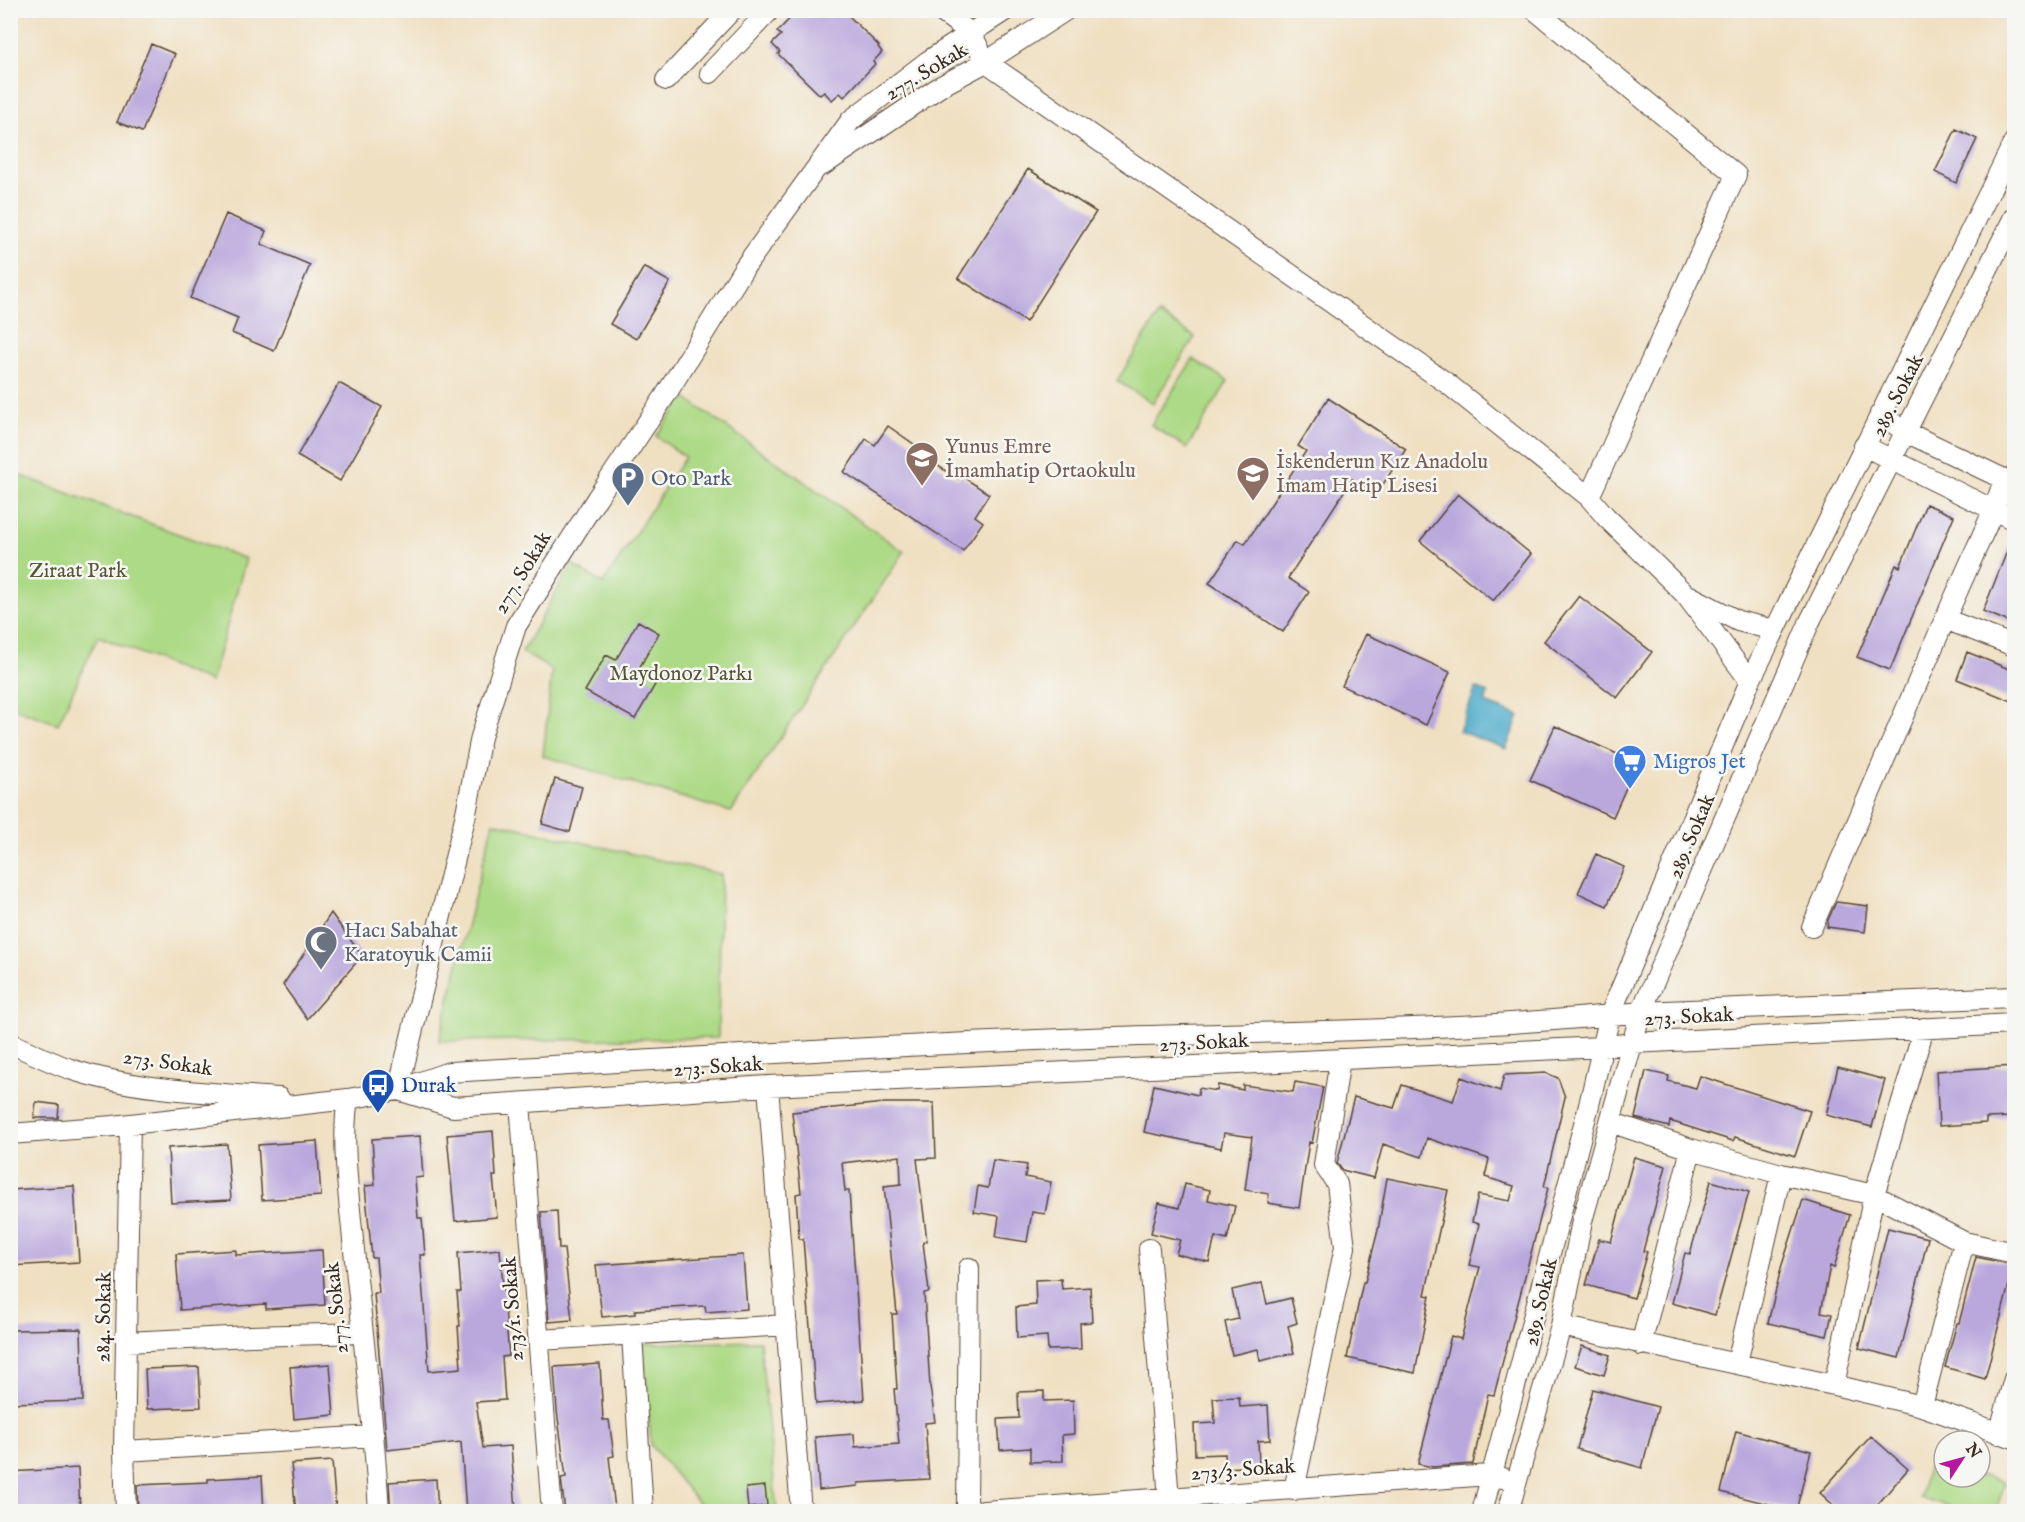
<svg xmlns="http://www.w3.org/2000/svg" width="2025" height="1522" viewBox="0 0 2025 1522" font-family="'IM FELL English',serif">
	<rect width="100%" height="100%" fill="#f6f6f2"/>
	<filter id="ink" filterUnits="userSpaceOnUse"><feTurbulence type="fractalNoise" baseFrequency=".0167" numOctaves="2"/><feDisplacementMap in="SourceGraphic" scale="12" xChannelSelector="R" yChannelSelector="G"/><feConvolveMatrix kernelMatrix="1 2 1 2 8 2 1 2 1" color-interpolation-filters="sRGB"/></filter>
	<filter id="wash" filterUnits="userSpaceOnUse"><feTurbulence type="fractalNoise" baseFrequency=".008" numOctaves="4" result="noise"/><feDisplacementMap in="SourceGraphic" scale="24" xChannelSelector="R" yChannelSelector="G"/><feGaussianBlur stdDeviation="1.35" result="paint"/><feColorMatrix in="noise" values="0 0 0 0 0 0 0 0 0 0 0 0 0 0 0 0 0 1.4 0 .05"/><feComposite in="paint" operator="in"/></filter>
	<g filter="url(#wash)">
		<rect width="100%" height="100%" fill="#f0e0c2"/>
		<path fill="#adda86" stroke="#748252" stroke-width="1.5" d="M1159,314L1195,337L1153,403L1117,381Z
			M1193,359L1228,381L1187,448L1151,425Z
			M684,397L904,552L731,812L543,756L552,670L522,652L572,564L603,584L685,457L656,436Z
			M11,472L246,559L211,682L98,636L58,724L11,707Z
			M493,822L721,874L718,1038L439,1041Z
			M760,1341L777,1511H705L651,1445L643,1344Z
			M1930,1461L1944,1465V1477H1980V1475L2005,1482L1996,1511H1967L1920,1498Z"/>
		<path fill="#4baaca" stroke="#436a74" stroke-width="1.5" d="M1476,688L1488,693L1485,703L1519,716L1506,749L1459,731Z"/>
		<g id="blocks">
			<path fill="#baa8dd" d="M798,10H843L879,46L878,47L882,52L873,62L875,64L844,97L840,93L832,100L824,92L820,95L778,54L780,52L772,44L781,35L777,32Z
				M151,44L175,54L142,132L117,122Z
				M1956,129L1977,139L1956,183L1935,172Z
				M1028,169L1096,212L1026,322L958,278Z
				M226,214L266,231L261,244L310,265L274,351L232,333L238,318L190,298Z
				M644,267L670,282L636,339L610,324Z
				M339,383L382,407L340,481L297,456Z
				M1328,398L1406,449L1376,495L1352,479L1288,578L1309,592L1283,632L1209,583L1238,540L1245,544L1306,451L1298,446Z
				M888,426L918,447L915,451L958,479L960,475L989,494L975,516L983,522L963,551L844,472L866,439L875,445Z
				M1458,494L1531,554L1493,601L1420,541Z
				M1926,504L1954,516L1890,670L1857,657L1896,565L1900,567Z
				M2014,534V624L1983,611Z
				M1579,596L1652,652L1617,698L1544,641Z
				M638,621L659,633L637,672L656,683L635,719L585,691L606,655L616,660Z
				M1366,634L1450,672L1426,725L1342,686Z
				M1967,652L2014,671V702L1957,679Z
				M1555,726L1637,763L1613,817L1530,780Z
				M555,779L582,787L570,832L542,824Z
				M1596,854L1624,867L1607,906L1578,893Z
				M1836,902L1868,906L1865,932L1827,927L1828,920Z
				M331,913L362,956L307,1019L283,985Z
				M2014,1066V1117L1986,1118V1123L1939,1126L1936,1071Z
				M1838,1067L1885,1080L1872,1127L1826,1115Z
				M1646,1071L1669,1076L1668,1081L1696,1088L1700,1076L1810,1111L1795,1156L1735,1137L1733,1141L1670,1121L1669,1127L1635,1118Z
				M1546,1073L1558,1078L1565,1097L1544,1187L1548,1188L1494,1395L1488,1394L1473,1464L1433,1467L1418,1464L1451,1336L1461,1339L1480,1267L1469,1265L1479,1224L1472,1222L1478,1195L1510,1201L1514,1186L1485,1177L1489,1159L1427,1138L1422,1157L1383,1144L1374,1178L1342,1170L1337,1163L1354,1097L1394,1108L1402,1085L1453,1101L1461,1077L1500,1091L1504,1075Z
				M1295,1082L1323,1087L1312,1143L1309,1142L1299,1208L1268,1203L1269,1194L1245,1190L1252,1137L1224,1133L1221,1148L1144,1132L1154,1085L1198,1095L1199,1088L1217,1091L1218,1085L1243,1090V1085L1293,1092Z
				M36,1102L59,1105L58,1118H34Z
				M885,1103H934L936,1158L917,1159L927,1241L923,1242L929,1292L924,1293L930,1386L935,1422L925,1423L929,1479L858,1483V1486L819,1490L815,1437L854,1434L855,1447L899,1444L894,1389H897L892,1314H897L884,1186L901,1184L900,1156L842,1163L845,1191H849L864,1400L816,1404L803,1239H799L796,1194L801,1193L792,1112Z
				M493,1131L496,1176H493L497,1217L455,1221L447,1135Z
				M420,1136L423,1177L415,1178L418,1218H422L425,1255H420L429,1371L461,1368L458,1326H460L457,1292H461L458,1253L500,1249L509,1356L502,1357L505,1400L476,1402L483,1448L511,1446L516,1510L466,1512L461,1442L387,1450L374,1293H379L376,1258H372L365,1186L375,1185L372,1139Z
				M317,1141L321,1196L262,1200L258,1145Z
				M227,1144L231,1200L171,1203L168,1148Z
				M1634,1157L1666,1166L1643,1251L1647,1252L1634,1298L1586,1285L1599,1239L1611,1242Z
				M993,1160L1027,1165L1025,1177L1051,1182L1045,1214L1032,1212L1027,1242L996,1237L999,1216L974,1212L978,1186L988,1188Z
				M1387,1178L1448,1190L1425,1295L1430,1296L1415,1373L1347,1358L1363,1282H1365L1378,1230Z
				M1711,1181L1749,1192L1715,1315L1672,1303L1685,1253L1690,1254Z
				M1185,1184L1210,1190L1208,1200L1235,1206L1227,1240L1215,1237L1209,1262L1176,1254L1180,1240L1151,1233L1159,1203L1179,1208Z
				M74,1186L79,1262L10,1266V1190Z
				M1803,1200L1850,1215L1834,1268L1830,1266L1821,1312L1832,1314L1827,1336L1768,1323L1781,1268Z
				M557,1211L559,1249H564L572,1320L549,1322L541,1212Z
				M1888,1228L1928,1238L1899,1358L1859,1348Z
				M236,1250V1255L322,1250L325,1305L266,1309V1304L180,1310L176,1254Z
				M743,1255L747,1309L706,1312L705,1306L635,1310V1314L602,1317L596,1265Z
				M1976,1257L2014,1265L1985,1379L1945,1367L1957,1323H1959Z
				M1061,1279L1062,1289L1090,1287L1092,1322L1080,1323L1081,1349L1048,1350L1047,1336L1017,1338L1016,1307L1036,1305L1035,1280Z
				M1262,1283L1267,1304L1291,1298L1297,1323L1288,1326L1294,1353L1260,1361L1258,1349L1232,1355L1225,1322L1238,1319L1232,1290Z
				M81,1329L83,1401L10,1403V1330Z
				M1582,1346L1610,1355L1604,1375L1575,1366Z
				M330,1364L334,1415L294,1419L290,1367Z
				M600,1364L603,1420H609L614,1456L609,1457L615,1509L565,1512L561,1478L566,1477L557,1411L554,1367Z
				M199,1367L201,1407L147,1409L145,1369Z
				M1593,1389L1658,1407L1642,1468L1577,1449Z
				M1044,1391V1401L1073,1400L1074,1434L1062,1435L1063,1461L1030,1462V1448L1000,1450L998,1419L1019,1418L1018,1392Z
				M1239,1397L1240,1407L1268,1405L1270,1440L1258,1441L1259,1466L1226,1468L1225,1454L1195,1455L1194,1424L1215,1423L1213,1398Z
				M1736,1431L1811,1451L1796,1511L1721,1492Z
				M1871,1436L1908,1469L1871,1512H1841L1820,1493Z
				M332,1461L336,1512H296L291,1464Z
				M78,1468L80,1512H10V1472Z
				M262,1476L264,1512H138L137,1485L208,1482V1479Z
				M436,1479L438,1512H391L389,1482Z
				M765,1486L767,1506L748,1508L746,1488Z"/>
		</g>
	</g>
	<g filter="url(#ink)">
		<use href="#blocks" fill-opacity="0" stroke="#564537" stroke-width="1.5"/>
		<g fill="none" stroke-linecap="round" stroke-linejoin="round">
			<g stroke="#564537" stroke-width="22">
				<path id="minor" d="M939,10L971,33L986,62L1448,384L1589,497L1606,517L1685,594L1750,681
					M1535,10L1736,175L1589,497
					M710,73L770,10
					M666,80L732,10
					M823,165L941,86L986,62L1066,10
					M1880,414L1906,432L2014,484
					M1864,446L2014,520
					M1690,596L1738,621L1774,630
					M1945,619L2014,646
					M1812,927L1945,619L1994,509L2004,480
					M10,1043C30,1052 50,1062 70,1069C131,1090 214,1093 279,1098
					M768,1086L801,1512
					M398,1090L453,1107L768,1086L1602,1047L1632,1043L2014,1024
					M398,1090L465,818L481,737L516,626L597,498L665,396L744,268L851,120L928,61L1006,10
					M348,1099C341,1139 349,1198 353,1240C362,1330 374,1421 379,1512
					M520,1103L552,1512
					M1610,1122L1691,1149L1781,1174L1874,1195L1964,1242L2014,1253
					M10,1134L113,1126L348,1099L398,1090L449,1072C671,1059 892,1045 1114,1037C1290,1031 1466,1031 1641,1012L2014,997
					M1149,1249L1169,1499
					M1561,1326L1834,1385L1922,1406L2014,1438
					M632,1335L643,1512
					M539,1340L787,1325
					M126,1342L250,1336L363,1333
					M1641,1345L1691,1149
					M1737,1363L1781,1174
					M1834,1385L1874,1195L1924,1028
					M1922,1406L1964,1242
					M1999,1434L2014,1379
					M124,1451L374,1436
					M1294,1490L1345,1247L1337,1184L1324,1165L1340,1059
					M126,1512L124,1451L130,1124
					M967,1512L969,1268
					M971,1512L1490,1475L1503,1478
					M1482,1512L1589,1105L1610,1015L1750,681L2014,142
					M1508,1512L1561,1326L1582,1221L1641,1012L1810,621L2014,217"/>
			</g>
			<use href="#minor" stroke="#fff" stroke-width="20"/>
		</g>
	</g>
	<defs>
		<g id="school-pin" transform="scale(1.725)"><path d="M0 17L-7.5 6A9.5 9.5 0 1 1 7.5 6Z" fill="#8d6e63" stroke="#f6f6f2"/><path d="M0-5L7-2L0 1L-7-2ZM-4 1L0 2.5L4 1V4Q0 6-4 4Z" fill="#fff"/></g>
		<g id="parking-pin" transform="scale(1.725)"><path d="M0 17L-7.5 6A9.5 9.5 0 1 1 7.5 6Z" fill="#5c6f8a" stroke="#f6f6f2"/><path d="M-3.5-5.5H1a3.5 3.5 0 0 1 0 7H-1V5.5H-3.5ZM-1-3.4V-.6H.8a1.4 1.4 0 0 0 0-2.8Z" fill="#fff"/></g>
		<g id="supermarket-pin" transform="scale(1.725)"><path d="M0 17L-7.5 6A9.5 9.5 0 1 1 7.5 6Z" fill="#3f7fe0" stroke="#f6f6f2"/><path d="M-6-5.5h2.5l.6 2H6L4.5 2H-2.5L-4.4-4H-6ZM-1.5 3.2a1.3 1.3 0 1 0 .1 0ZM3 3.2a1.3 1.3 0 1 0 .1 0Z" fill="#fff"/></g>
		<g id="mosque-pin" transform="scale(1.725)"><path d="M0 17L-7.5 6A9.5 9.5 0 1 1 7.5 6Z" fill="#6b7280" stroke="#f6f6f2"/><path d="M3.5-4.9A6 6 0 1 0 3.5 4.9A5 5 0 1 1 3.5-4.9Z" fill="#fff"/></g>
		<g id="bus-pin" transform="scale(1.725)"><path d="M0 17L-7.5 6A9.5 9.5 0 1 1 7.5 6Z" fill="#1a4fb4" stroke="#f6f6f2"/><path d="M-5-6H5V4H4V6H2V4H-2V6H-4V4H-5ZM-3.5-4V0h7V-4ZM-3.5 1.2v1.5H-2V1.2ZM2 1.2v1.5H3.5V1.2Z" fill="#fff"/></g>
	</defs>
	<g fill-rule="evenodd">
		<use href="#school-pin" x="922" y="458"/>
		<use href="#school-pin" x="1253" y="473"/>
		<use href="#parking-pin" x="628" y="478"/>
		<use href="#supermarket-pin" x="1630" y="761"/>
		<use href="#mosque-pin" x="321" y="942"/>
		<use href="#bus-pin" x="378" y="1085"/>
	</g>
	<g text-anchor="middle" stroke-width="5" stroke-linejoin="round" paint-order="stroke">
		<g font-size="21" fill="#3b2a1e" stroke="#f6f6f2">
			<text transform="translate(926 71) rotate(-31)" y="7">277. Sokak</text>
			<text transform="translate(1897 395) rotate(-63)" y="7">289. Sokak</text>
			<text transform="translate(522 572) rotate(-59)" y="7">277. Sokak</text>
			<text transform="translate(1691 836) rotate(-67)" y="7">289. Sokak</text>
			<text transform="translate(1689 1016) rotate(-3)" y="7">273. Sokak</text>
			<text transform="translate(1204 1042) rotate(-3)" y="7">273. Sokak</text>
			<text transform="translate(168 1062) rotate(8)" y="7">273. Sokak</text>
			<text transform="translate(718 1066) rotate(-4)" y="7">273. Sokak</text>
			<text transform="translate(1540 1302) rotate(-77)" y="7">289. Sokak</text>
			<text transform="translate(336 1308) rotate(-96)" y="7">277. Sokak</text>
			<text transform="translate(512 1309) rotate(-94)" y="7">273/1. Sokak</text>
			<text transform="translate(103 1317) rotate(-89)" y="7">284. Sokak</text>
			<text transform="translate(1243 1469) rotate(-4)" y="7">273/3. Sokak</text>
		</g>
		<g font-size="21" fill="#785e54" stroke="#f6f6f2" text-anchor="start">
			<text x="945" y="453">Yunus Emre<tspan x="945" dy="24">İmamhatip Ortaokulu</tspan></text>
			<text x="1276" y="468">İskenderun Kız Anadolu<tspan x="1276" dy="24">İmam Hatip Lisesi</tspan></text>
		</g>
		<g font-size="21" fill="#4e5e75" stroke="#f6f6f2" text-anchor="start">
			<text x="651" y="485">Oto Park</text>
		</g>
		<g font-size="21" fill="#585638" stroke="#f6f6f2">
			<text x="78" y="577">Ziraat Park</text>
			<text x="681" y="680">Maydonoz Parkı</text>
		</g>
		<g font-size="21" fill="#366cbe" stroke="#f6f6f2" text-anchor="start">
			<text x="1653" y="768">Migros Jet</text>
		</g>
		<g font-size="21" fill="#5b616d" stroke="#f6f6f2" text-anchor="start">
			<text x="344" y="937">Hacı Sabahat<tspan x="344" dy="24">Karatoyuk Camii</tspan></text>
		</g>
		<g font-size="21" fill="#164399" stroke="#f6f6f2" text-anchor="start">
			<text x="401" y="1092">Durak</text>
		</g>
	</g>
	<rect width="2025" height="1522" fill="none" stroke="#f6f6f2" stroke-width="36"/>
	<g transform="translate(1962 1459) rotate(54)"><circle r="28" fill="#f6f6f2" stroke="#aba49d" stroke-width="1.5"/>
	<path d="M0-4.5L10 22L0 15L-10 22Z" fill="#b5179e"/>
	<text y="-9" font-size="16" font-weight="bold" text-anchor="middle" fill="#3b2a1e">N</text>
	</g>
</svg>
